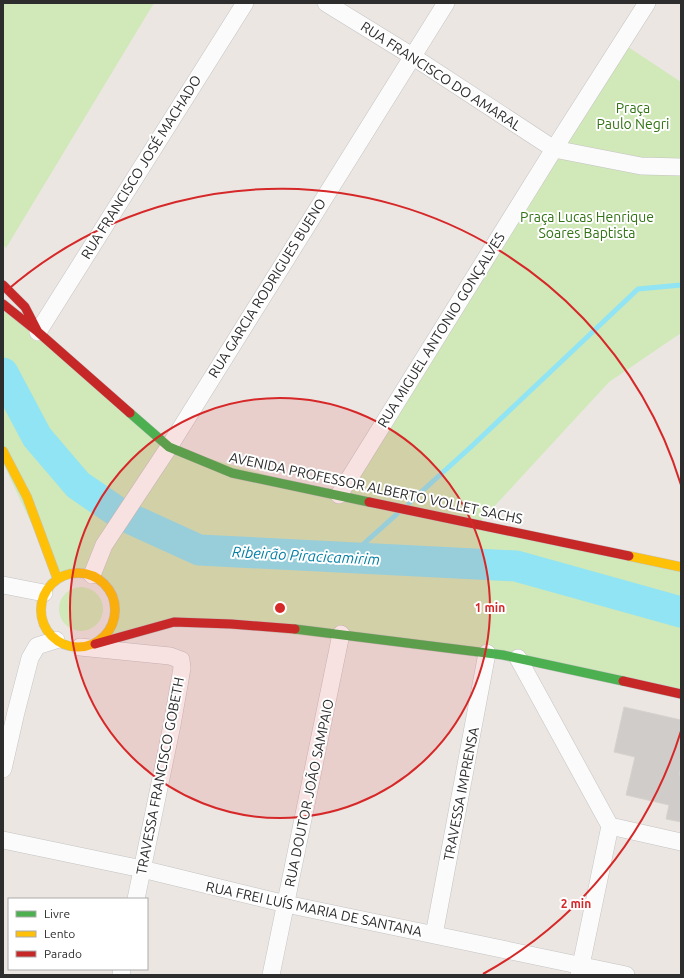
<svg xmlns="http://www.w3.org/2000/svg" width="684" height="978" viewBox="0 0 684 978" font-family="Ubuntu,sans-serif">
	<rect width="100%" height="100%" fill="#ebe6e2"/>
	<path fill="#d1e8b9" d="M3,3H154L6,248L3,244Z
		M622,43L681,82V333L609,382L477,525L681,567V697L518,658L174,622L95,644L112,626L110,591L92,575L57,578L3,463V304L169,447L338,495Z
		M59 609a22 22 0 1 1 44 0a22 22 0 1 1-44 0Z"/>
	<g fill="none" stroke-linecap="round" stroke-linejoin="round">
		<path stroke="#90e4f3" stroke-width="5" d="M409,503L473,445L638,289L681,285
			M349,557L397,514"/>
		<path stroke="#90e4f3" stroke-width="31" d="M3,373L37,437L78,485L122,515L199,550L516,566L681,612"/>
	</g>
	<path fill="#d0ccc9" stroke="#d6d2ce" d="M624,707L681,720V766L679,775H681V822L666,819L669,805L626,795L635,757L614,752Z"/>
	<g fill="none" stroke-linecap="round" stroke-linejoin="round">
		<g stroke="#c4c3c3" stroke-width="18">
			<path id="street" d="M326,3L412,56L554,149L641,166L681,167
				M38,332L245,3
				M339,495L554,149L647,3
				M92,575L104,545L169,447L446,3
				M3,585L44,593
				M80,647L170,656L181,660L182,668L172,725L136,899
				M518,658L610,826L681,842
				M3,769L16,712L30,658L37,646L56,640
				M3,840L142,869L286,904L626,975
				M434,935L487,653
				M121,975L122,969
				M271,975L341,634
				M579,975L610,826"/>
		</g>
		<g stroke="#c4c3c3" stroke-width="10">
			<path id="fast" d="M130,413L169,447L232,473L369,502
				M295,629L503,655L623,681"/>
		</g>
		<g stroke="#c4c3c3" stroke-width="10">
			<path id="slow" d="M3,451L27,497L57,578
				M629,556L681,567
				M41 610a37 37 0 1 1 74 0a37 37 0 1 1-74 0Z"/>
		</g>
		<g stroke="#c4c3c3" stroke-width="10">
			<path id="jam" d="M3,285L25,307L38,332
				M3,304L38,332L130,413
				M369,502L629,556
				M95,644L174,622L231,624L295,629
				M623,681L681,694"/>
		</g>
		<use href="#street" stroke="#fcfbfb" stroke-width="17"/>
		<use href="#fast" stroke="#4caf50" stroke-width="9"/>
		<use href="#slow" stroke="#ffc107" stroke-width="9"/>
		<use href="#jam" stroke="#c62828" stroke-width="9"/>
	</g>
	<circle cx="280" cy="608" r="210" fill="#d62828" fill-opacity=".12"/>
	<g fill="none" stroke="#d62828" stroke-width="2">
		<circle cx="280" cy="608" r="210"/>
		<path d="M681 731A419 419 0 0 1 483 974M5 292A419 419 0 0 1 681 485"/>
	</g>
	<g text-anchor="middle" stroke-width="4" stroke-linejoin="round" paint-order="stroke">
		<g font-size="14" fill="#2d2d2d" stroke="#fff">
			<text transform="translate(441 76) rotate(33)" y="5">RUA FRANCISCO DO AMARAL</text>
			<text transform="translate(141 167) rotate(-58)" y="5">RUA FRANCISCO JOSÉ MACHADO</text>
			<text transform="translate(267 288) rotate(-58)" y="5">RUA GARCIA RODRIGUES BUENO</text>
			<text transform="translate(441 330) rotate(-58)" y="5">RUA MIGUEL ANTONIO GONÇALVES</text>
			<text transform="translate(376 488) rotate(12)" y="5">AVENIDA PROFESSOR ALBERTO VOLLET SACHS</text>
			<text transform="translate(160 776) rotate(-79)" y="5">TRAVESSA FRANCISCO GOBETH</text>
			<text transform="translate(309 793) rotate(-78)" y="5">RUA DOUTOR JOÃO SAMPAIO</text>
			<text transform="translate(461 794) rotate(-79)" y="5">TRAVESSA IMPRENSA</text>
			<text transform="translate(314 909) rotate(12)" y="5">RUA FREI LUÍS MARIA DE SANTANA</text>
		</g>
		<g font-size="14" fill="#327314" stroke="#fff">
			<text x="633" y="113">Praça<tspan x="633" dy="16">Paulo Negri</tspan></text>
			<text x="587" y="222">Praça Lucas Henrique<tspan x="587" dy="16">Soares Baptista</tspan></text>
		</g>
		<g font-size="15" font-style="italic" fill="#027ea5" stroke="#fff">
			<text transform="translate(306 556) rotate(3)" y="5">Ribeirão Piracicamirim</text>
		</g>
	</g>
	<circle cx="280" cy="608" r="6" fill="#d62828" stroke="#fff" stroke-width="2"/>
	<g font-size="12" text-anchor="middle" font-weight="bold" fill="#d62828" stroke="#fff" stroke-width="4" stroke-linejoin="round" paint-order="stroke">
		<text x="490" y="612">1 min</text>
		<text x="576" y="908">2 min</text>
	</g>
	<rect width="684" height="978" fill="none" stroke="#2d2d2d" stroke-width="8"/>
	<rect x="8" y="898" width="140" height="72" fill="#ffffff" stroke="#ababab"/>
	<rect x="16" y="911" width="20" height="6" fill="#4caf50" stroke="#ababab"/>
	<text x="44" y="918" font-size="12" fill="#2d2d2d">Livre</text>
	<rect x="16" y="931" width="20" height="6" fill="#ffc107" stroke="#ababab"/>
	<text x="44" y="938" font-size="12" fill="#2d2d2d">Lento</text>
	<rect x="16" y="951" width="20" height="6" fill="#c62828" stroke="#ababab"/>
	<text x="44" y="958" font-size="12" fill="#2d2d2d">Parado</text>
</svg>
